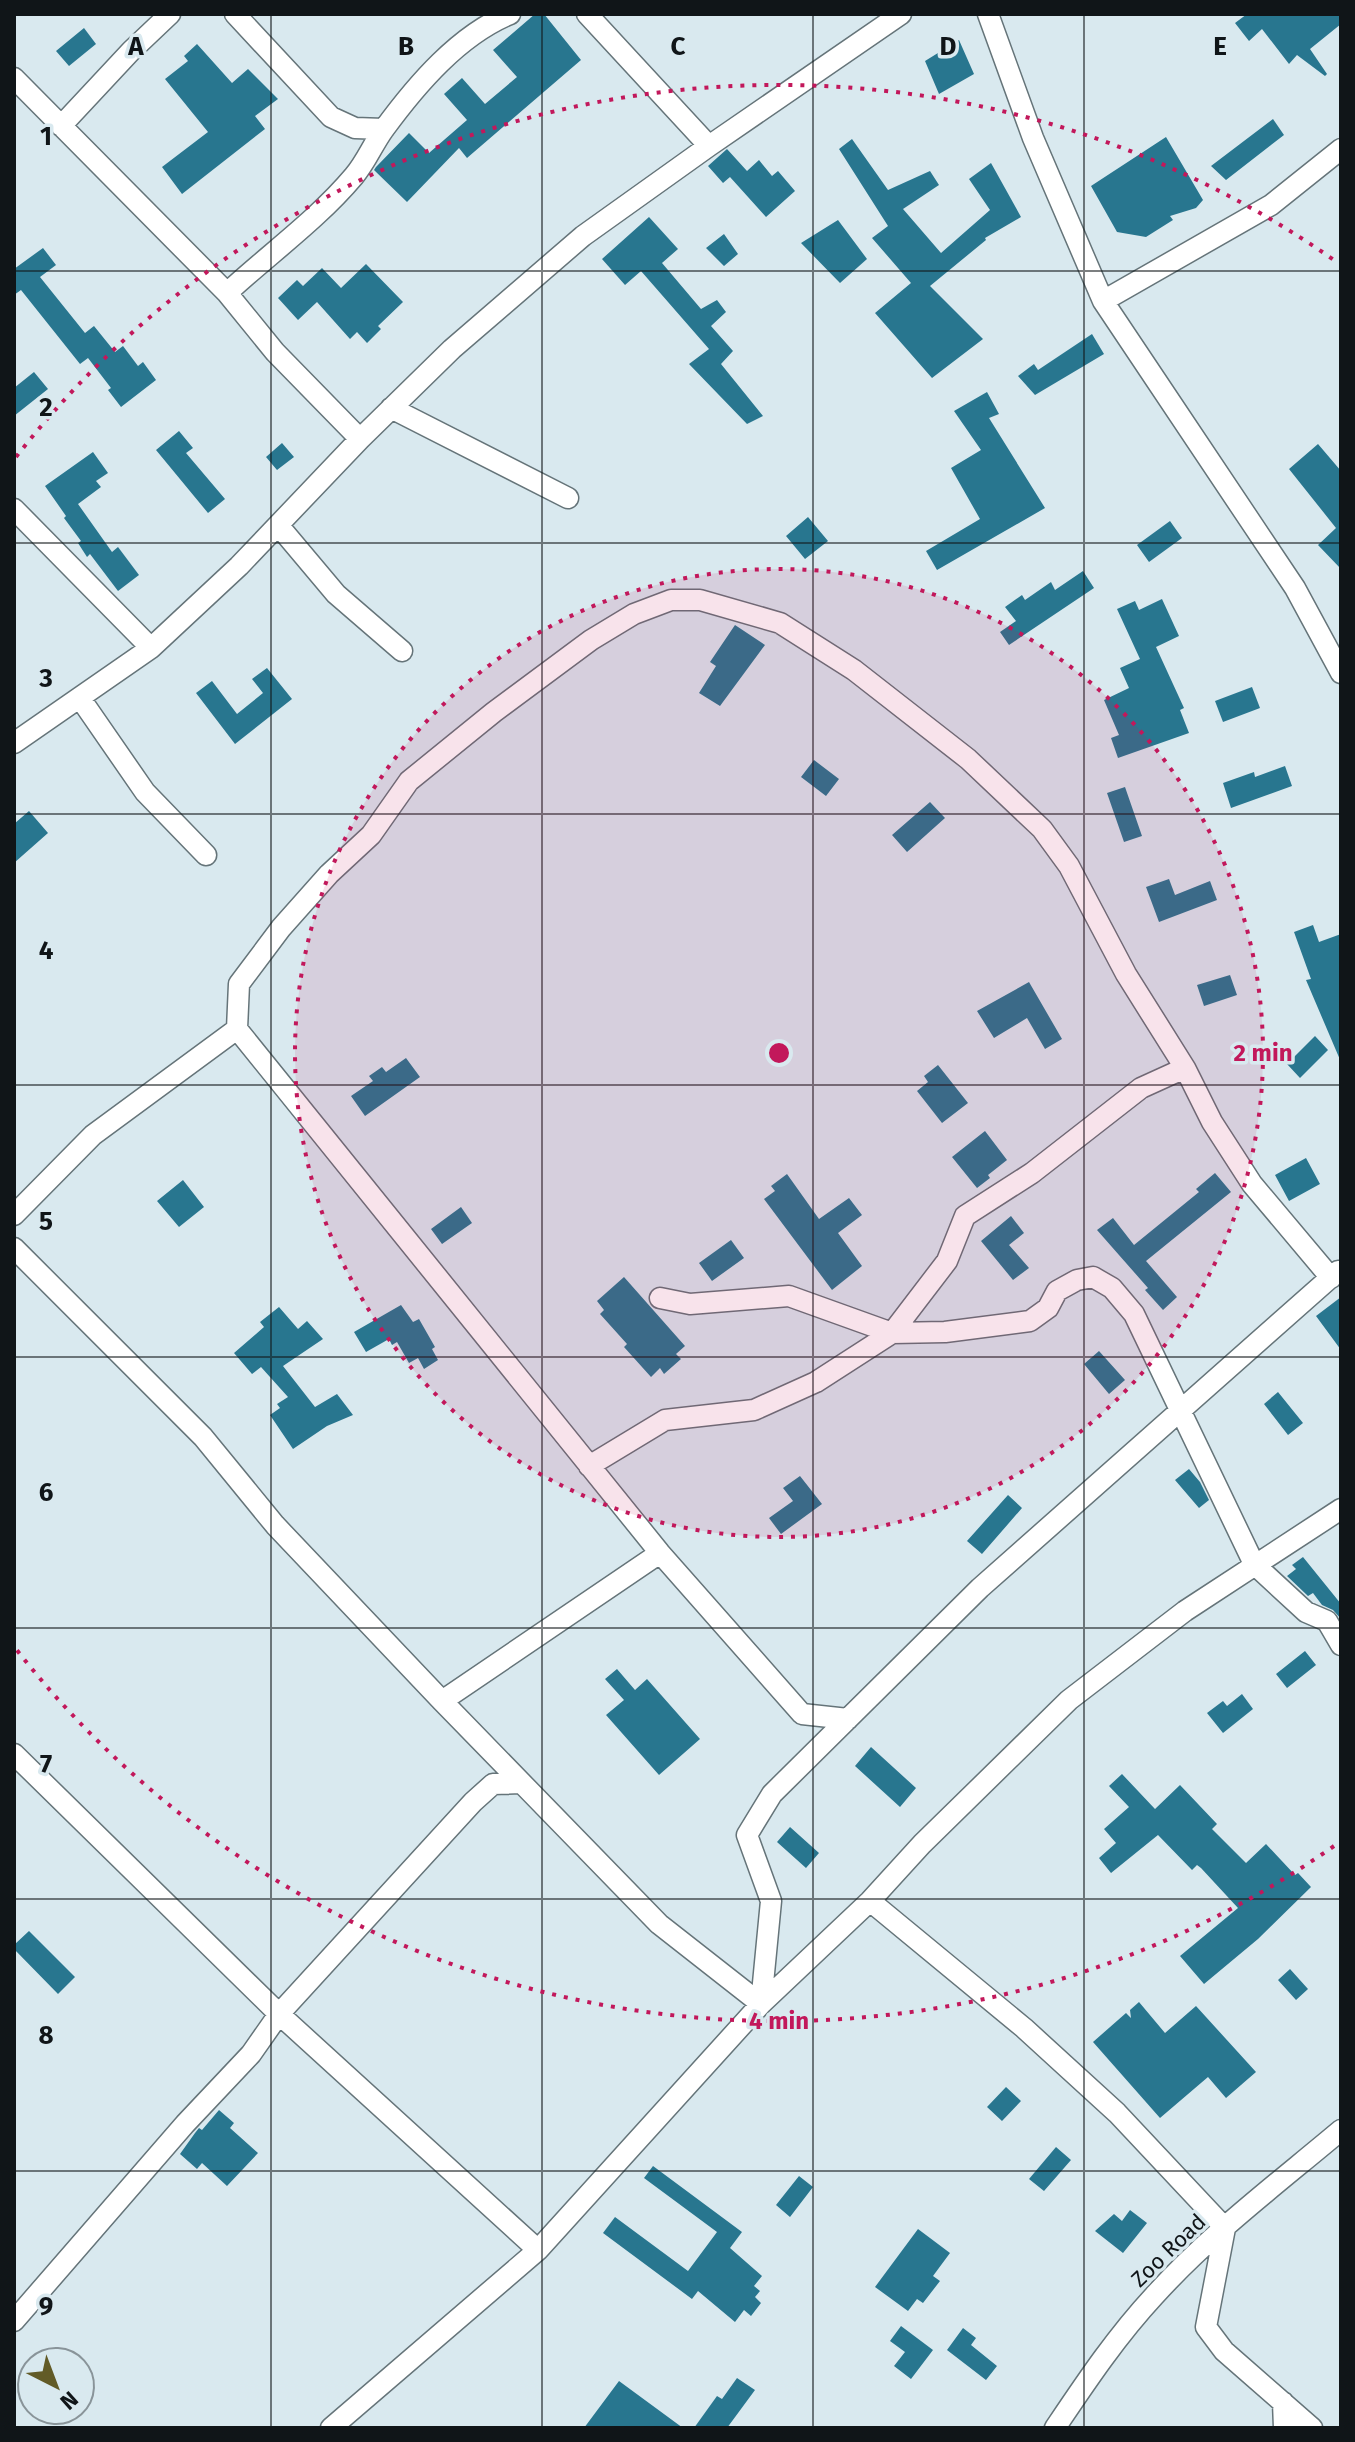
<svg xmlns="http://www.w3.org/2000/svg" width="1355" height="2442" viewBox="0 0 1355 2442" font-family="'Fira Sans',sans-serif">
	<rect width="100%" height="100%" fill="#d9e9ef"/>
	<path fill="#28768f" d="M535,14H544L581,60L467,158L459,148L407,202L374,170L376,167L409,133L429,153L467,120L444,94L462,78L485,104L517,77L493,50Z
		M1247,14H1341V24L1310,49L1327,74L1325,76L1297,55L1289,64L1262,29L1249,41L1235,23Z
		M84,28L96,44L69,66L56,51Z
		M959,40L974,74L939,94L925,61Z
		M197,44L232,83L248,69L278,99L255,116L265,129L182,194L162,167L208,132L165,79L188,61L184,56Z
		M1273,119L1284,135L1226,180L1211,166Z
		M1166,137L1203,200L1196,208L1170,216L1173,220L1146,237L1117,232L1091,186Z
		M852,139L888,190L930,171L939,185L903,209L941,253L990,210L969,179L991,163L1021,217L985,238L986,240L930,286L983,339L932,378L875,313L911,283L872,238L888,226L839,149Z
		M727,149L747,171L759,160L772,176L778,171L795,191L766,217L730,177L723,183L708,166Z
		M649,217L678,249L662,263L701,309L717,300L726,312L711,326L733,351L721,364L763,416L747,424L689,364L709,349L641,271L625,285L602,259Z
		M838,220L867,259L840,283L801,243Z
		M724,234L738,254L724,266L706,248Z
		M43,248L56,265L40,277L85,333L94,326L115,352L123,346L138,366L143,362L156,380L121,407L108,390L111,388L88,358L80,364L21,290L14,295V269Z
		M366,264L403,302L378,326L381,329L367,343L357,332L350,339L317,302L298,320L278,298L297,280L303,286L322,268L341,288Z
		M1092,334L1104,354L1035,395L1018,376L1034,364L1038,370Z
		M34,372L48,389L14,416V388Z
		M987,392L999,414L989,418L1045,508L937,570L926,551L980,519L951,468L981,450L954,411Z
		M179,431L193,448L186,453L225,499L208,513L156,450Z
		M282,443L294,457L277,470L266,457Z
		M1318,444L1341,471V569L1318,545L1336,528L1289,469Z
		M93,452L108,473L96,481L101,487L78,504L112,552L118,547L139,575L118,591L90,554L87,557L78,543L81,541L64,518L66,516L45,486Z
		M808,517L828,541L805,559L786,536Z
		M1170,521L1182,538L1149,562L1137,545Z
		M1083,571L1094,588L1009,645L1000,632L1016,621L1005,607L1022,595L1025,600L1051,582L1055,590Z
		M1162,599L1179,636L1156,647L1184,708L1180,710L1189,733L1118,758L1111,738L1119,735L1104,700L1129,688L1120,668L1140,659L1117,609L1135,601L1139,610Z
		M735,625L765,645L720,706L699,693L716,666L710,662Z
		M267,668L292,699L235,744L196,693L212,681L237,714L263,693L252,679Z
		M1252,687L1260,708L1223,722L1215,701Z
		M814,760L839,779L826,796L801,777Z
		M1285,766L1292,786L1231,808L1223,783L1254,772L1255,777Z
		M1125,787L1142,836L1124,842L1107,793Z
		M930,802L945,818L907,852L892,835Z
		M29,811L48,833L14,863V824Z
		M1169,879L1175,895L1210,881L1217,900L1159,922L1146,887Z
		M1313,925L1319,942L1341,934V1062L1306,980L1311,979L1294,932Z
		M1230,975L1237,995L1204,1006L1197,985Z
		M1029,982L1062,1039L1045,1049L1027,1018L994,1038L977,1011Z
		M1315,1036L1328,1050L1300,1078L1287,1064Z
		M406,1058L420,1077L365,1116L351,1096L373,1081L369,1076L382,1067L386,1072Z
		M938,1065L968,1103L942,1123L917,1091L928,1082L924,1076Z
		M985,1131L1007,1160L988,1175L990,1178L977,1188L952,1157Z
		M1306,1158L1320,1184L1289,1201L1275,1175Z
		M1215,1173L1231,1192L1146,1261L1177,1297L1163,1310L1145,1290L1148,1288L1097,1230L1113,1218L1134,1245L1199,1192L1196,1189Z
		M787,1174L819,1219L849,1198L862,1215L838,1233L862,1266L832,1290L764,1199L775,1191L771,1186Z
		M183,1180L204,1207L179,1227L157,1201Z
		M461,1207L472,1223L442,1244L431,1229Z
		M1011,1216L1024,1233L1009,1245L1029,1268L1013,1280L981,1241Z
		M731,1240L744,1258L712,1281L699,1263Z
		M624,1277L685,1346L676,1354L681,1359L664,1374L660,1368L651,1377L624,1347L627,1344L600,1314L604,1310L597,1301Z
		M1341,1297V1350L1316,1316Z
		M401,1305L413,1322L419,1319L435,1347L432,1349L438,1360L424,1369L418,1358L409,1363L397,1342L392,1345L389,1339L366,1352L354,1332Z
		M279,1307L298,1329L307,1321L323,1339L283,1366L315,1407L337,1394L353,1415L327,1426L293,1449L270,1415L280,1408L277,1404L288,1397L261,1367L252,1374L234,1353L264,1327L260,1322Z
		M1099,1351L1125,1380L1109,1394L1084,1364Z
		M1278,1392L1303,1423L1288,1435L1264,1404Z
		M1189,1469L1200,1482L1209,1500L1199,1508L1175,1480Z
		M800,1476L822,1504L781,1534L769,1518L793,1501L783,1488Z
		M1008,1495L1022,1508L982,1554L967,1541Z
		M1303,1557L1341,1604V1619L1333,1610L1322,1605L1313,1593L1308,1596L1287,1576L1296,1569L1292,1565Z
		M1305,1651L1316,1665L1287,1688L1276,1674Z
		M617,1669L635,1690L647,1679L700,1739L659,1775L606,1715L624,1700L605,1679Z
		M1242,1694L1253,1709L1223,1733L1207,1713L1223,1701L1227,1706Z
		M871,1747L916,1788L900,1807L855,1766Z
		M1122,1774L1155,1809L1180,1785L1217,1824L1212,1829L1246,1863L1266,1844L1295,1875L1298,1873L1311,1887L1258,1939L1204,1984L1180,1956L1238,1908L1201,1868L1197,1865L1192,1870L1158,1835L1111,1873L1099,1858L1116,1843L1104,1829L1129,1807L1109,1786Z
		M790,1827L819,1853L806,1868L777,1842Z
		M29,1931L75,1977L58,1994L14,1949V1945Z
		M1290,1969L1308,1989L1296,2000L1278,1980Z
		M1139,2002L1165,2033L1196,2006L1256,2072L1226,2098L1208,2077L1160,2118L1093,2042L1126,2013L1131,2018L1130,2010Z
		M1006,2087L1021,2101L1002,2121L987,2107Z
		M219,2110L234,2123L230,2128L258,2153L227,2186L202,2163L197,2169L180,2154L195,2133L199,2128L202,2130Z
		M1056,2147L1071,2160L1044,2191L1029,2179Z
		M653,2166L742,2232L730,2248L762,2276L754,2286L760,2291L755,2297L761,2303L751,2316L744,2310L735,2322L698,2291L692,2299L603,2233L615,2217L688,2271L717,2232L644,2178Z
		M799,2176L813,2187L790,2217L776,2205Z
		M1130,2210L1147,2223L1123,2253L1095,2231L1114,2214L1122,2221Z
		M918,2229L950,2253L933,2276L940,2281L923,2303L917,2299L908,2311L875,2287Z
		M901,2326L933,2350L911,2379L894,2366L905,2352L890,2341Z
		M963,2328L976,2338L971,2345L997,2366L986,2380L947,2350Z
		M737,2378L755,2390L727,2428H694L717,2396L722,2399Z
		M619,2381L683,2428H584Z"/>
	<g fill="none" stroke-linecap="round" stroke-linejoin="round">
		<g stroke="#657479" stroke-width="23">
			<path id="minor" d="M235,14L331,117L355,128L384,129
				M587,14L709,146
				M988,14L1033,138L1103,301L1295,588L1341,673
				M14,78L227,293L275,352L360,439
				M61,126L131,51L170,14
				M227,293C269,254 317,220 354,176C366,162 373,144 384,129C417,84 459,35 510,14
				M1103,301L1271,205L1341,149
				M391,408L568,498
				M14,509L151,648
				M278,525L336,594L402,651
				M80,698L145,792L206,855
				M14,743L151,648L239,566L360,439L452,349L583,236L709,146L901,14
				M237,1029L660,1553L802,1714L848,1719
				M14,1215L93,1135L237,1029L239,984L281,928L329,874L371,835L409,781L494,712L591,640L634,614L671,600H700L780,623L854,670L968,759L1042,829L1069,866L1126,974L1185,1068L1212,1122L1252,1184L1331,1278
				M14,1248L203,1437L275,1525L442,1701L659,1924L761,2004
				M660,1298L690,1304L789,1296L892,1333L945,1332L1030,1321L1048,1308L1057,1291L1077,1280L1093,1277L1112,1288L1134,1314L1254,1564L1306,1612L1327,1621L1341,1645
				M589,1466L665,1420L754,1410L816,1382L892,1333L947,1261L965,1216L1032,1173L1141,1088L1185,1068
				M442,1701L660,1553
				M14,1754L279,2014L538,2250
				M870,1901L1024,2028L1117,2113L1225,2228L1206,2327L1224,2351L1312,2428
				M761,2004L771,1901L747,1835L772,1794L980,1588L1338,1271
				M14,2321L185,2124L251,2054L279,2014L473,1802L493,1784L521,1783
				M1283,2402L1284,2428
				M331,2428L538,2250L761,2004L870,1901L922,1844L1069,1700L1185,1611L1341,1509
				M1055,2428C1086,2382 1116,2337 1154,2296C1209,2235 1278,2183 1341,2130"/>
		</g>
		<use href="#minor" stroke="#fff" stroke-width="20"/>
	</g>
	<path fill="none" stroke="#101518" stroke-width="2" stroke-opacity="0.55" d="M271,14V2428M542,14V2428M813,14V2428M1084,14V2428M14,271H1341M14,543H1341M14,814H1341M14,1085H1341M14,1357H1341M14,1628H1341M14,1899H1341M14,2171H1341"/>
	<circle cx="779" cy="1053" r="484" fill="#c2185b" fill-opacity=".12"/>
	<g fill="none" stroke="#c2185b" stroke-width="4" stroke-dasharray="4 8">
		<circle cx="779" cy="1053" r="484"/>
		<path d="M1334 1846A968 968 0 0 1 16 1649M16 457A968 968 0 0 1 1334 260"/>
	</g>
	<g text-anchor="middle" stroke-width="7" stroke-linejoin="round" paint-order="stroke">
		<g font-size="22" fill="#101518" stroke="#d9e9ef">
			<text transform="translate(1168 2250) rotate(-44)" y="8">Zoo Road</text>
		</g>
	</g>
	<g font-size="26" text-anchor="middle" font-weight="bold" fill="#101518" stroke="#d9e9ef" stroke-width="7" stroke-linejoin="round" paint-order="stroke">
		<text x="136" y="55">A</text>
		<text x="406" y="55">B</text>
		<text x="678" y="55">C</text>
		<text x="948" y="55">D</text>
		<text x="1220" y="55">E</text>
		<text x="46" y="145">1</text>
		<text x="46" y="416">2</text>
		<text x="46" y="687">3</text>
		<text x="46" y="959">4</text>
		<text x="46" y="1230">5</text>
		<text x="46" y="1501">6</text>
		<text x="46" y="1773">7</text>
		<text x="46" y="2044">8</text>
		<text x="46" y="2315">9</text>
	</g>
	<circle cx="779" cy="1053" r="12" fill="#c2185b" stroke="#d9e9ef" stroke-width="4"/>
	<g font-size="24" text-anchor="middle" font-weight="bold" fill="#c2185b" stroke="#d9e9ef" stroke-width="7" stroke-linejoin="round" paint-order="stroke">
		<text x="1263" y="1061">2 min</text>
		<text x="779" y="2029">4 min</text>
	</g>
	<rect width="1355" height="2442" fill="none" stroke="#101518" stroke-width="32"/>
	<g transform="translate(56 2386) rotate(138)"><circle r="38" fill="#d9e9ef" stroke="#899499" stroke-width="2"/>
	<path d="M0-6L14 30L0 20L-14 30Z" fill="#625b27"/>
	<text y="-12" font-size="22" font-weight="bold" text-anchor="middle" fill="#101518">N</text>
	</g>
</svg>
